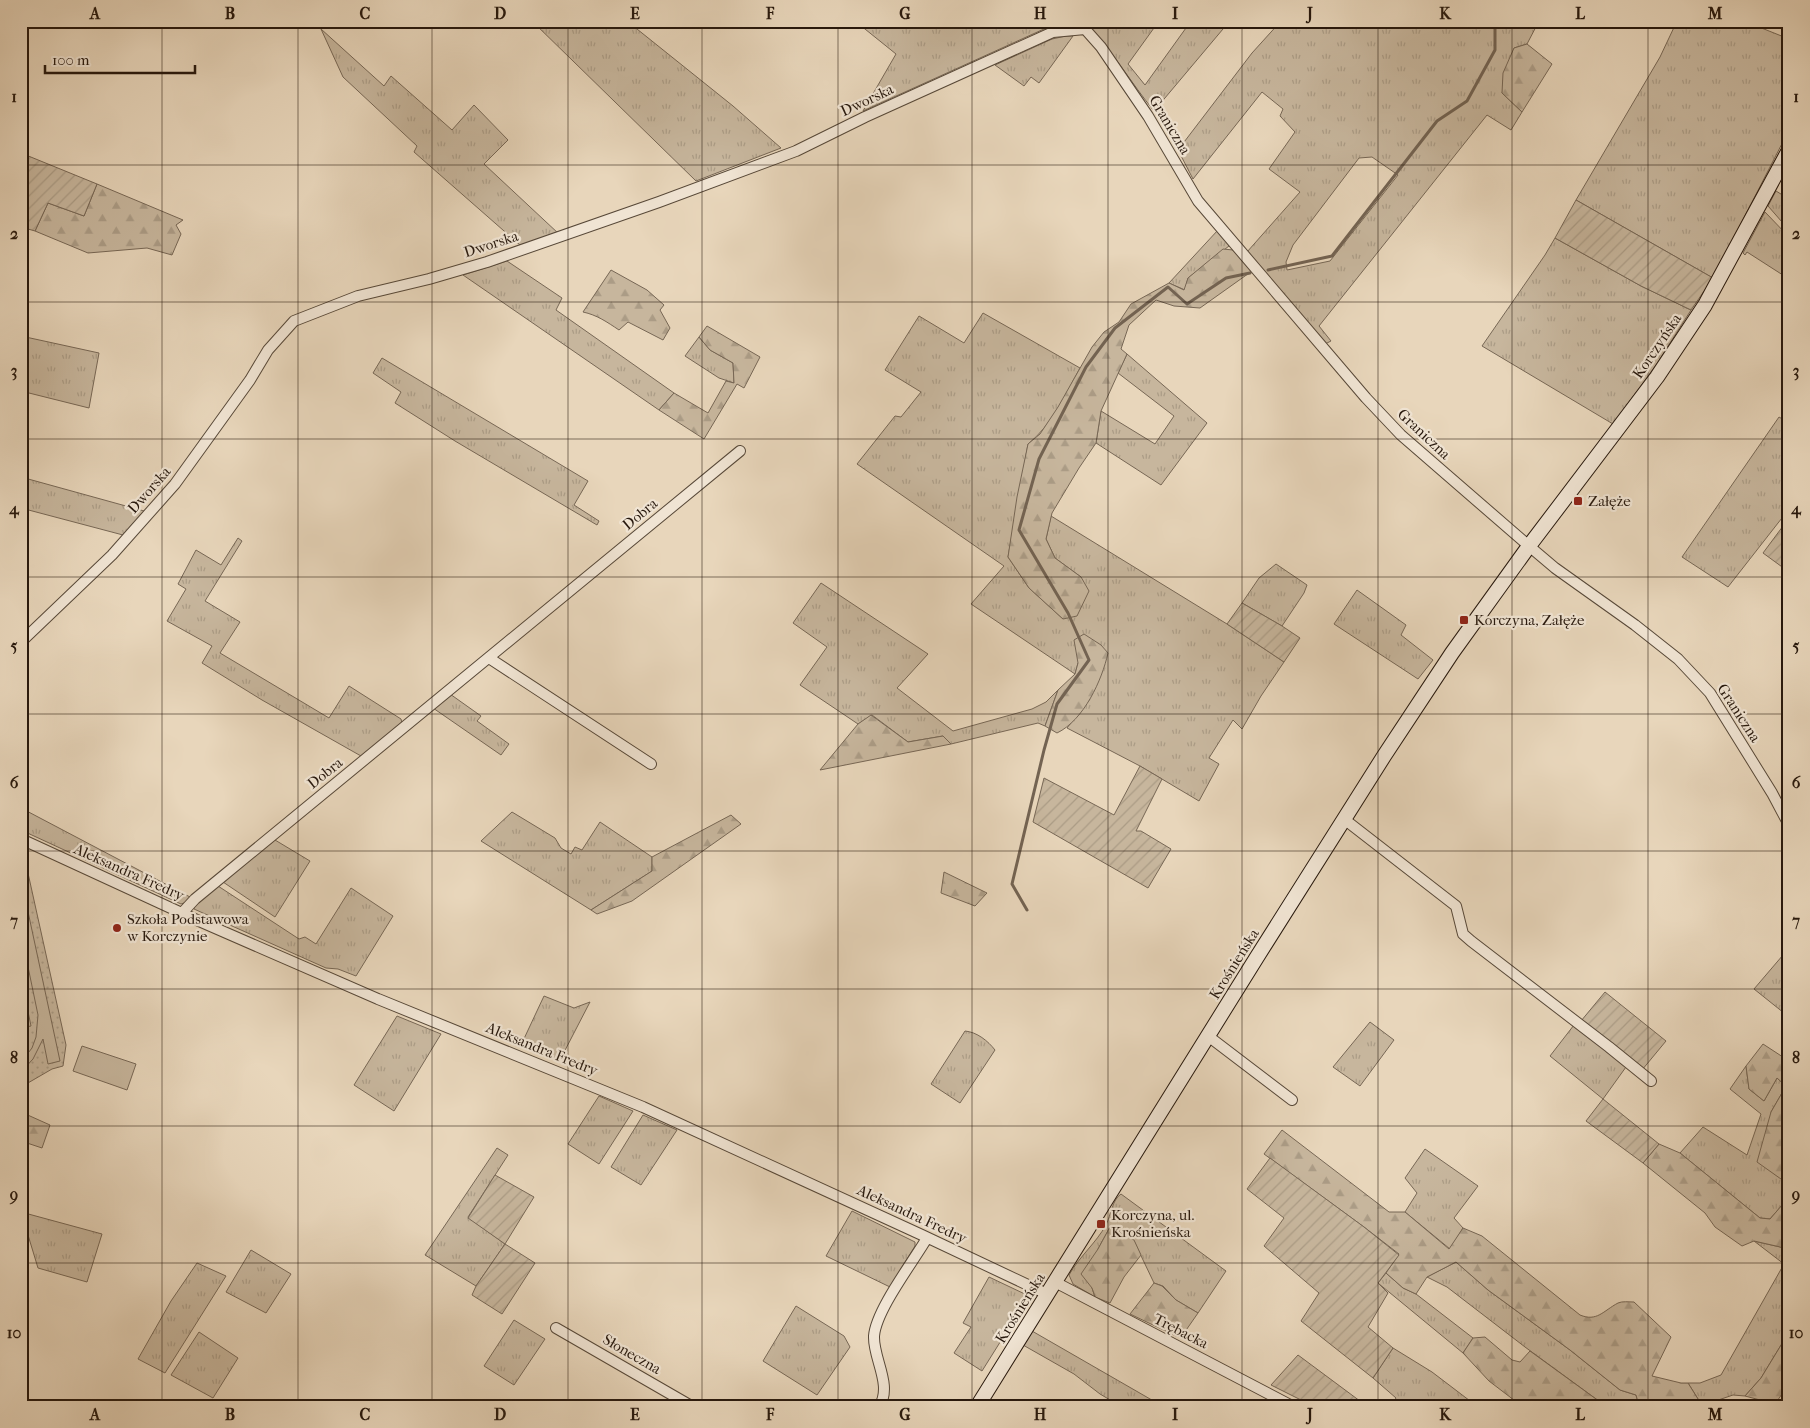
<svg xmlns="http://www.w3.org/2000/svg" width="1810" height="1428" viewBox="0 0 1810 1428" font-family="'IM FELL French Canon',serif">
	<defs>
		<pattern id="grass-tufts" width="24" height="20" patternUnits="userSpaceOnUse" patternTransform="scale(1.25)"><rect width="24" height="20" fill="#c7b69d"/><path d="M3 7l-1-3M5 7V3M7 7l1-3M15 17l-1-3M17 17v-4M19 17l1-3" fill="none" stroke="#ab9c86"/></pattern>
		<pattern id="forest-firs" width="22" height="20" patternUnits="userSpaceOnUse" patternTransform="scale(1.25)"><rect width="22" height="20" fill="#c7b69d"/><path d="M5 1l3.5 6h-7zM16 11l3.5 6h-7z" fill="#ab9c86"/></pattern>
		<pattern id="park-dots" width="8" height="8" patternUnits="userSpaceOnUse" patternTransform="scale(1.25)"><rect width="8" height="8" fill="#c7b69d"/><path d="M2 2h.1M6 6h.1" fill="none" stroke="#ab9c86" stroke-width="1.8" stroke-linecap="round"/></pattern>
		<pattern id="garden-furrows" width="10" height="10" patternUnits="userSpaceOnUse" patternTransform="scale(1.25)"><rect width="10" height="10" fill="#c7b69d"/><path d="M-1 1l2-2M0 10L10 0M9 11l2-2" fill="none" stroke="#ab9c86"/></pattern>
	</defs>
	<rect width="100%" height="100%" fill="#e8d6bb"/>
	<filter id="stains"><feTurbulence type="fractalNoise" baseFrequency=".004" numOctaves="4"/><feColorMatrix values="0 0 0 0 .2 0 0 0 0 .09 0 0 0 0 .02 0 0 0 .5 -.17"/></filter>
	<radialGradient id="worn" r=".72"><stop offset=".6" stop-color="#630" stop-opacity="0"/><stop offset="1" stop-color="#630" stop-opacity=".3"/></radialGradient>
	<path fill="url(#grass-tufts)" stroke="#776755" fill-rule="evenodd" d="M532,21H627L733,106L781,148L696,181Z
		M855,21H976L981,24L983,21H1074L1070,25L1044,29L863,111L896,54Z
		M1088,21H1159L1128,64L1145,85L1191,21H1228L1223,29L1154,111C1131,83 1113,51 1088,26Z
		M1281,21H1539L1527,44L1514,48L1502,93L1522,112L1511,130L1487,115L1319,326L1331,341L1325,344L1247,252L1300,192L1269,169L1295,132L1280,116L1283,109L1262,92L1193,179L1178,150L1252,53ZM1372,157L1398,175L1330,261L1287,270L1286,262L1293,245L1359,158Z
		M1677,21H1744L1789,39V130L1713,278L1576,200L1660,57Z
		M321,29L384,86L391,76L452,130L474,105L508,140L484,164L559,234L520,245L414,152L417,146L343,77Z
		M1066,36H1073L1039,83L1031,77L1024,86L995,65L1052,39Z
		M1776,191L1789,199V230L1768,206Z
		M1765,212L1789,237V279L1747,252L1745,255L1743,253Z
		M1218,230L1229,243V246L1188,278L1185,290L1169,283Z
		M1555,238L1641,286L1691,310L1656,365L1613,424L1482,346L1545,255Z
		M507,261L562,298L556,310L674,393L659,410L463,275Z
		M983,313L1080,368C1065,395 1052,425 1028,444L1008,557L1029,588L1063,619L1081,577L1055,558L1046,539L1051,516L1227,624L1284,662L1261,696L1242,729L1233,720L1209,758L1219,764L1199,801L1140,766L1067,728L1090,699L1078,663L1075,674L971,604L1004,566L857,464L895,416L901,417L921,392L885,370L919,316L964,343Z
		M21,336L99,353L89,408L21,391Z
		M699,337L710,350L733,363L734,383L719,378L685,356Z
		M1127,354L1207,423L1161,485L1096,443L1101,411L1155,444L1174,416L1118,373Z
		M382,358L588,481L574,505L599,521L597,525L455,441L395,403L401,392L373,373Z
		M1779,417L1789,423V509L1728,587L1682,557Z
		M21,477L144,511L123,535L21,508Z
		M238,538L242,541L205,601L240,622L220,653L329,718L349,686L401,719L402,723L361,756L262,700L202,663L212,646L167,621L186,589L178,584L196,550L221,565Z
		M1276,564L1307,585L1304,593L1282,626L1242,603L1259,578Z
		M821,583L928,654L897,688L953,731L1032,709L1046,702L1058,690L1045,726L1038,723L951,744L943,736L908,742L872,715L858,724L800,685L827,647L793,623Z
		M1357,590L1406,625L1401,635L1433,660L1418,679L1334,624Z
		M450,694L481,716L477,721L509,744L501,755L433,708Z
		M21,808L190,897L187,902L181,904L21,830Z
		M512,812L555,838L561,848L571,854L575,847L582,850L600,822L652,857V871L591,910L481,841Z
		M275,840L310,861L275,917L223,882Z
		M218,886L299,939L305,937L316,944L351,888L393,916L356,976L338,969L326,968L194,909V906Z
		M1789,948V1017L1754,989Z
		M544,996L574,1008L590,1002L560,1060L522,1043Z
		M397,1016L441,1034L394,1111L354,1085Z
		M1370,1022L1394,1040L1360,1086L1333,1067Z
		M1574,1025L1626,1067L1603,1099L1550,1056Z
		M965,1031C977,1032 988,1041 995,1050L960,1103L931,1084Z
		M1746,1066L1749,1089L1764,1101L1777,1078L1786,1086L1771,1112L1788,1184L1783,1204L1770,1219L1760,1218L1680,1153L1703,1127L1747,1155L1761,1114L1730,1089Z
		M599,1096L633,1111L599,1164L568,1144Z
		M643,1115L677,1130L641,1185L611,1167Z
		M497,1148L508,1155L468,1217L505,1244L476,1286L425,1255Z
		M1425,1149L1478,1186L1454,1218L1463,1228L1450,1249L1405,1212L1417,1193L1405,1178Z
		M1121,1194L1226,1271L1198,1313L1176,1300L1163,1286L1154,1283L1134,1241L1110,1227L1098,1249L1092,1288L1095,1297L1073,1284L1069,1275C1079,1257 1096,1243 1106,1225C1111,1215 1112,1200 1121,1194Z
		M852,1211L915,1242V1246L890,1287L826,1256Z
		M21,1212L102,1234L87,1282L38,1268Z
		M1754,1241L1789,1249V1332L1761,1378L1745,1396L1733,1395L1698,1407V1399L1688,1383H1700L1721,1375L1784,1264Z
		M251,1250L291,1274L266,1313L226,1292Z
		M1456,1262L1488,1290L1570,1350L1620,1390L1636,1395L1638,1402L1635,1407H1607L1525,1347L1447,1287L1427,1277Z
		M197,1263L226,1276L165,1373L138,1359L171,1301Z
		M1386,1273L1403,1288L1416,1294L1473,1338L1463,1353L1378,1283Z
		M989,1277L1029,1296L982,1371L954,1353L971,1327L963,1323Z
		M796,1306L844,1336L850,1347L817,1395L763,1361Z
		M514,1320L545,1339L514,1385L484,1366Z
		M1032,1331L1164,1407H1122L1100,1394L1074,1374L1023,1345Z
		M199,1332L238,1358L213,1398L171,1375Z
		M1393,1348L1432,1372L1478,1407H1390L1396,1398L1373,1378Z"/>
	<path fill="url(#forest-firs)" stroke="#776755" d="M1527,44L1552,64L1522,112L1502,93L1503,73L1514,48Z
		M97,184L183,220L176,225L181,234L172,255L147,248L88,253L35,231L48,203L84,216Z
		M1223,249L1233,250L1252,271L1200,308L1174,306L1156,300L1129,325L1121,349L1127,354L1101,411L1096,443L1079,468L1052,513L1046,539L1055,558L1081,577L1089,591L1077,616L1063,619L1029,588L1008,557L1017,497L1028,444L1040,434L1058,407L1092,347L1104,332L1119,322L1131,304L1169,283L1184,290L1188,278Z
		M611,270L647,290L664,305L660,310L670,328L663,340L628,322L619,330C607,322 597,315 583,312Z
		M707,326L760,357L744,388L737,384L704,439L659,410L674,393L708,413L726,381L734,383L733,363L710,350L699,337Z
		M1084,634L1101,645L1108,653C1102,680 1084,720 1057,733L1045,726L1058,690L1075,674L1078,663L1074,640Z
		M871,715L908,742L943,736L951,744L820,770L858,724Z
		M731,815L741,824L632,901L597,914L591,910L652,871V857Z
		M944,872L987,893L975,906L941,893Z
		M1763,1044L1789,1061V1249L1754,1241L1742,1246L1715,1227L1705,1213L1643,1163L1659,1144L1680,1153L1760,1218L1770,1219L1783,1204L1788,1184L1757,1162L1771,1112L1786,1086L1777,1078L1764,1101L1749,1089L1746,1066Z
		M21,1112L50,1125L42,1148L21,1141Z
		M1282,1130L1389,1212H1405L1449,1249L1463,1228L1482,1236L1580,1315C1597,1322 1603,1311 1618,1303C1622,1301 1629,1302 1634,1302L1671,1337L1652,1376L1681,1383H1688L1698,1399V1407H1635L1638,1402L1636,1395L1620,1390L1570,1350L1488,1290L1456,1262L1427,1277L1416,1294L1403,1288L1386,1273L1399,1254L1364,1227L1264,1154Z
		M1110,1227L1134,1240L1141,1255L1124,1277L1110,1303L1095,1297L1092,1288L1081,1274L1098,1249Z
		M1154,1283L1162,1286L1176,1300L1198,1313L1182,1336H1176L1130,1314Z
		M1789,1332V1384L1775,1404L1745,1396L1761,1378Z
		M1485,1337L1512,1360L1520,1362L1530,1351L1607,1407H1523L1489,1381L1463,1353L1473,1338Z"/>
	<path fill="url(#park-dots)" stroke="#776755" d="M21,853L24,855L66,1045L63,1066L52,1069L21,1087Z"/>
	<path fill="url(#garden-furrows)" stroke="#776755" d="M21,153L97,184L84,216L48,203L35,231L21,227Z
		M1576,200L1713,278L1691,310L1641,286L1555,238Z
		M1789,518V572L1763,553Z
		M1242,603L1282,626L1300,638L1284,662L1227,624Z
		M1140,766L1162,779L1136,831H1141L1171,849L1148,888L1033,822L1044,778L1114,815Z
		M1605,992L1666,1041L1642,1070L1581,1021Z
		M1603,1099L1659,1144L1643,1163L1586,1121Z
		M1270,1158L1364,1227L1399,1255L1378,1283L1388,1293L1368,1327L1393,1348L1373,1378L1301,1321L1319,1293L1264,1246L1284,1218L1247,1189Z
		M495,1175L534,1197L505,1244L535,1263L502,1314L472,1295L476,1286L505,1244L468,1218Z
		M1298,1355L1368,1407H1315L1271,1385Z"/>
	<path fill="#c7b69d" stroke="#776755" d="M21,879L60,1061L48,1064L43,1039L33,1059L21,1072V1062L32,1048L36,1037L38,1015L21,933Z
		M21,978L31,1026L21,1028Z
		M82,1046L136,1064L127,1090L73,1071Z"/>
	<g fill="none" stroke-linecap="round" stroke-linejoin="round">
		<path stroke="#736352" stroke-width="3" d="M1268,270L1332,256L1437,121L1467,101L1495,50V21
			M1027,910L1012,884L1044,750L1057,704L1089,660L1068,613L1019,530L1039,459L1086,367L1115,328L1168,287L1187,304L1226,278L1250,273"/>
		<g stroke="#574838" stroke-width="12">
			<path id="minor" d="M1081,21L1085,29L1101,47L1148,116L1198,201L1366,398L1401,435L1529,546L1555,568L1635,625L1678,659L1710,693L1772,793L1789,825
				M21,642L112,555L175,484L250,380L268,350L294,321L358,296L429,279L487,262L659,202L796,151L865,117L1053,32L1085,29
				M489,658L651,764
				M1344,819L1456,906L1463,934L1471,941L1609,1047L1651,1081
				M21,839L199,921L378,999L643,1107L922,1235L1047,1294
				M182,913L195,899L740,451
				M1208,1036L1292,1100
				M1055,1282L1294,1407
				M556,1328L693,1407
				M879,1407C893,1385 873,1359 874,1336C876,1310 913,1262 927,1238"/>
		</g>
		<g stroke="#27180d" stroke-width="16">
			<path id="secondary" d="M977,1407L1257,957L1384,756L1452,653L1529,546L1657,377L1705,305L1789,150"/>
		</g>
		<use href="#minor" stroke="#f0e4d3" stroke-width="10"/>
		<use href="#secondary" stroke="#f0e4d3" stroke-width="14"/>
	</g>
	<path fill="none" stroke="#27180d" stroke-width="1" stroke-opacity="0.55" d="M162,21V1407M298,21V1407M432,21V1407M568,21V1407M702,21V1407M838,21V1407M972,21V1407M1108,21V1407M1242,21V1407M1378,21V1407M1512,21V1407M1648,21V1407M21,165H1789M21,302H1789M21,439H1789M21,577H1789M21,714H1789M21,851H1789M21,989H1789M21,1126H1789M21,1263H1789"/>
	<g fill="#8f2418" stroke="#f0e4d3" stroke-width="2">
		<rect x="1573" y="496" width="10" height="10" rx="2.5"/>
		<rect x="1459" y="615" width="10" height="10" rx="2.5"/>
		<circle cx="117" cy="928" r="5"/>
		<rect x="1096" y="1219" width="10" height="10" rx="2.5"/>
	</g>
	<g text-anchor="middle" stroke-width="4.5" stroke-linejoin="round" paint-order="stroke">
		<g font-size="15" fill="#27180d" stroke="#f0e4d3">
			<text transform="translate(867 100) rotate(-25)" y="5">Dworska</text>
			<text transform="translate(1170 125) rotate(59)" y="5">Graniczna</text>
			<text transform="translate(491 244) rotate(-18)" y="5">Dworska</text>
			<text transform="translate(1657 346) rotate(-56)" y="5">Korczyńska</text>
			<text transform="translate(1424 434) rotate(43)" y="5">Graniczna</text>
			<text transform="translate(149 490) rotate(-49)" y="5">Dworska</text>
			<text transform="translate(640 514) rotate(-40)" y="5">Dobra</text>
			<text transform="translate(1739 713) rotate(57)" y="5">Graniczna</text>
			<text transform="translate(325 773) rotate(-39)" y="5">Dobra</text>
			<text transform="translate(129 872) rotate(24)" y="5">Aleksandra Fredry</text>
			<text transform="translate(1234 964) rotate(-58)" y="5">Krośnieńska</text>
			<text transform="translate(542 1049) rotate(22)" y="5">Aleksandra Fredry</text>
			<text transform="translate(912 1214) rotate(25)" y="5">Aleksandra Fredry</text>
			<text transform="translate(1020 1308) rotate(-58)" y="5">Krośnieńska</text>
			<text transform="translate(1181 1331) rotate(27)" y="5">Trębacka</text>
			<text transform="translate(632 1354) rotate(30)" y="5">Słoneczna</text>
		</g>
		<g font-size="15" fill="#27180d" stroke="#f0e4d3" text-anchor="start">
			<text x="1588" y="506">Załęże</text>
			<text x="1474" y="625">Korczyna, Załęże</text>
			<text x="127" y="924">Szkoła Podstawowa<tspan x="127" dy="17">w Korczynie</tspan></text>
			<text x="1111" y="1220">Korczyna, ul.<tspan x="1111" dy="17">Krośnieńska</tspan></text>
		</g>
	</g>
	<rect width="1810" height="1428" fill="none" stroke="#e8d6bb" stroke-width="55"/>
	<path d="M45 65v8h150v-8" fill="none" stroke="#27180d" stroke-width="2.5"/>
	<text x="52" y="65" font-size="15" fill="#27180d" stroke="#f0e4d3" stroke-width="4" paint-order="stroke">100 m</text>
	<rect x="28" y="28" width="1754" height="1372" fill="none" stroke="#27180d" stroke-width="2"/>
	<g font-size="16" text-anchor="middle" font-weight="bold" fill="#27180d">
		<text x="95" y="19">A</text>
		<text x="230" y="19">B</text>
		<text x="365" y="19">C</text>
		<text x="500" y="19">D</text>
		<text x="635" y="19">E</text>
		<text x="770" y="19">F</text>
		<text x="905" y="19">G</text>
		<text x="1040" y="19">H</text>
		<text x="1175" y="19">I</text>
		<text x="1310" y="19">J</text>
		<text x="1445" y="19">K</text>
		<text x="1580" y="19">L</text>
		<text x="1715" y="19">M</text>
		<text x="14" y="102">1</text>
		<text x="1796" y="102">1</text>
		<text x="14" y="239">2</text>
		<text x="1796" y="239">2</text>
		<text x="14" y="376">3</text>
		<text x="1796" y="376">3</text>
		<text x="14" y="514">4</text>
		<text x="1796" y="514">4</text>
		<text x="14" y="651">5</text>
		<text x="1796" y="651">5</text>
		<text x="14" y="788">6</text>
		<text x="1796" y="788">6</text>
		<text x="14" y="926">7</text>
		<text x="1796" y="926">7</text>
		<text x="14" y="1063">8</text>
		<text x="1796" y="1063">8</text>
		<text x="14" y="1200">9</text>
		<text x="1796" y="1200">9</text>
		<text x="14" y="1338">10</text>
		<text x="1796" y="1338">10</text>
		<text x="95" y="1420">A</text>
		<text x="230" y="1420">B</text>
		<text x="365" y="1420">C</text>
		<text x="500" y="1420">D</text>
		<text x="635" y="1420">E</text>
		<text x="770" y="1420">F</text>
		<text x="905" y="1420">G</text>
		<text x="1040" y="1420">H</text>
		<text x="1175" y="1420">I</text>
		<text x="1310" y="1420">J</text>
		<text x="1445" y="1420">K</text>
		<text x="1580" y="1420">L</text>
		<text x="1715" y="1420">M</text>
	</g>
	<rect width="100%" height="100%" filter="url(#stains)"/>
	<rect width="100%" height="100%" fill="url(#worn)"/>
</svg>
